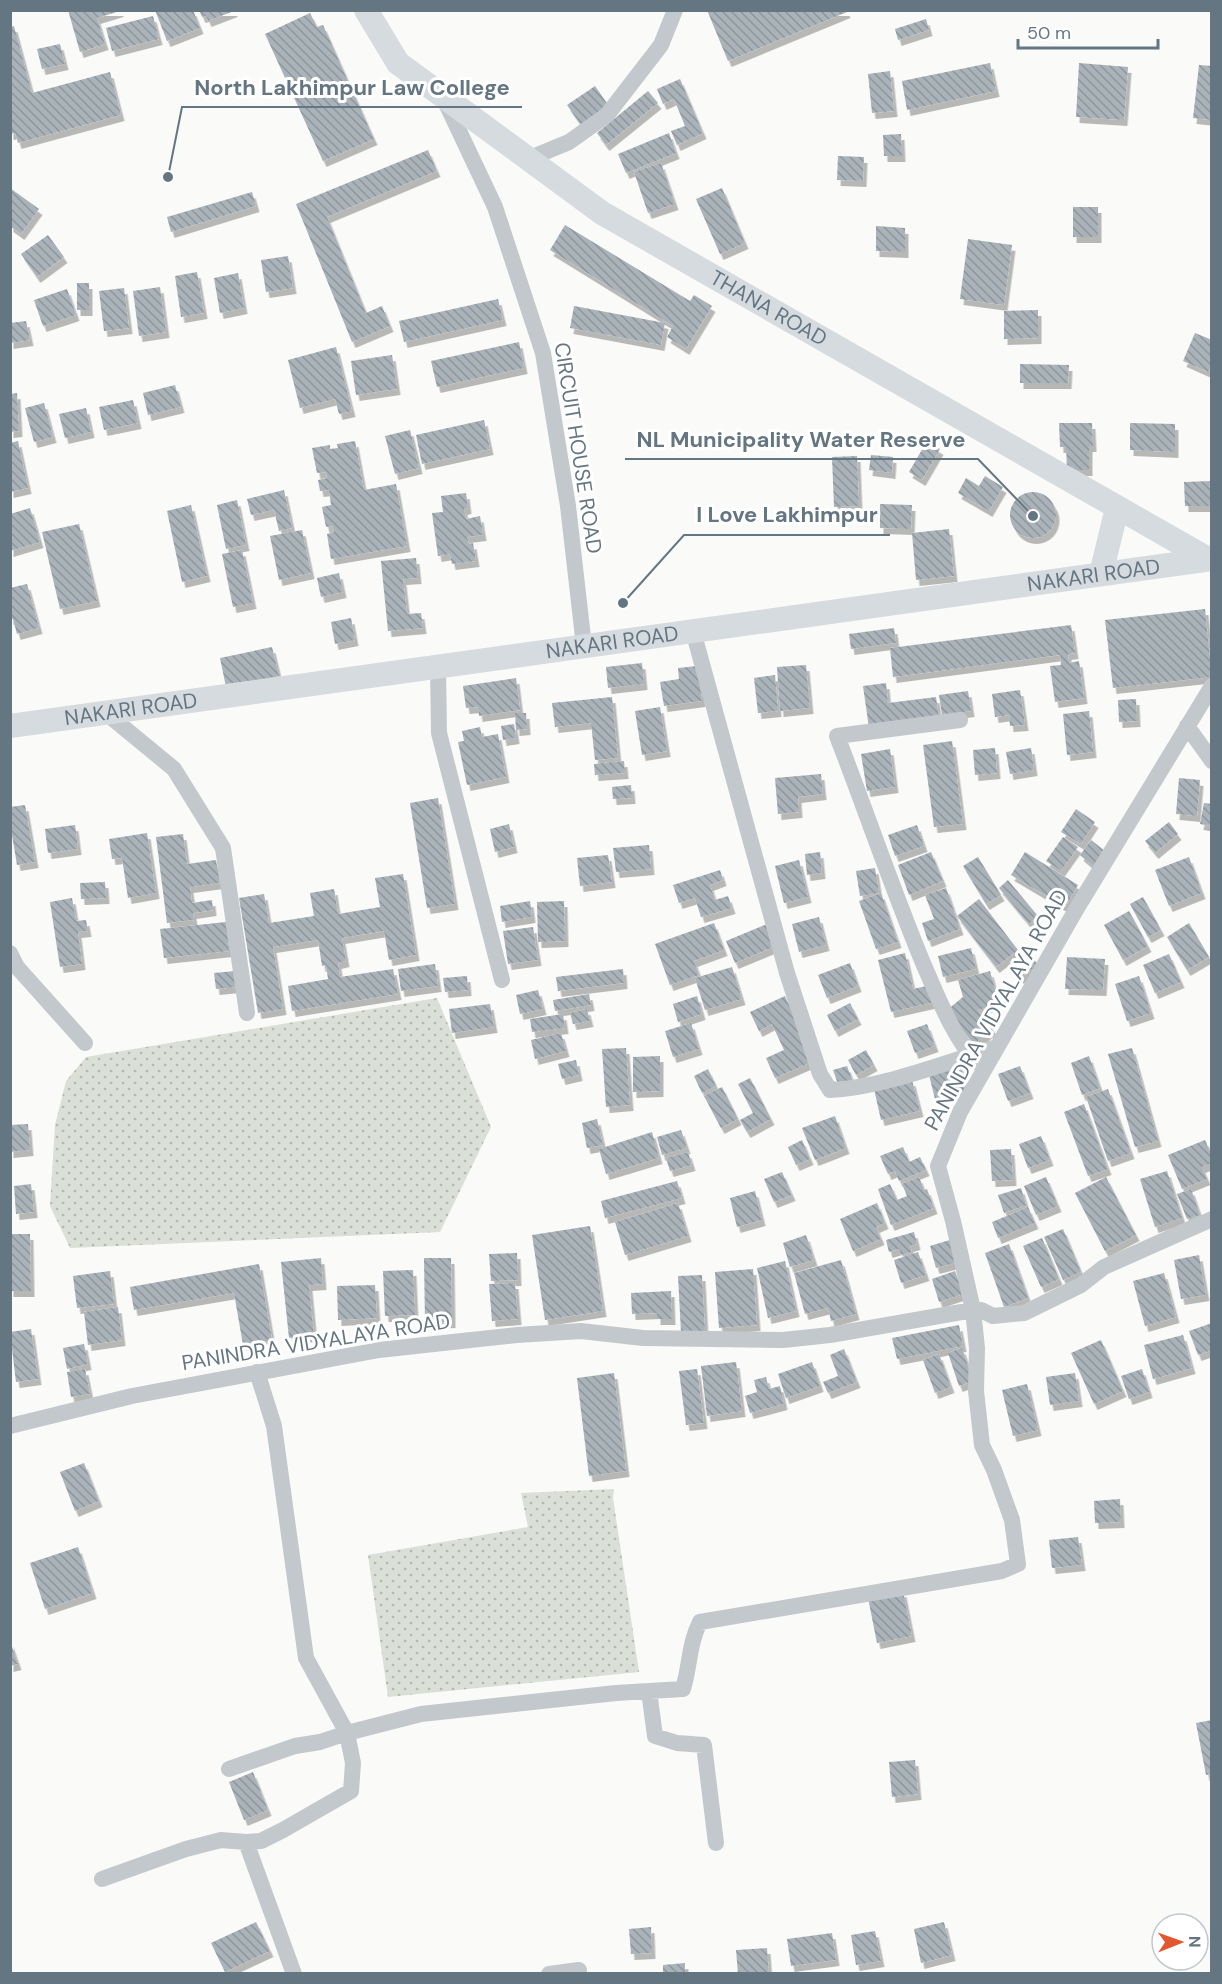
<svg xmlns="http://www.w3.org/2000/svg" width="1222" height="1984" viewBox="0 0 1222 1984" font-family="'DM Sans',sans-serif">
	<defs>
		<pattern id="park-dots" width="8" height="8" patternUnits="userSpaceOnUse" patternTransform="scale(1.5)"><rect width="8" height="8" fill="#dadfd7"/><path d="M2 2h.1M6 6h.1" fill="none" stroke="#b4b9b4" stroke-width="1.8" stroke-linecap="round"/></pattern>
		<pattern id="building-back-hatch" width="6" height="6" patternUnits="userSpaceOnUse" patternTransform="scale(1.5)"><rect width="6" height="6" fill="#aab3b9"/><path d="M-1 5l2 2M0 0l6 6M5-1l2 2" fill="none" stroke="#8e969c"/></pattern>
		<filter id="shadow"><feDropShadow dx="3.5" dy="6" stdDeviation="0" flood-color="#0004"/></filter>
	</defs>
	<rect width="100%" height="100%" fill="#fafaf8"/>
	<path fill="url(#park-dots)" d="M437,998L491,1127L440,1232L70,1248L50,1206L55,1125L66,1081L86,1057Z
		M614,1489L613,1498L639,1672L388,1697L368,1555L528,1527L521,1493Z"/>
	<path fill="url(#building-back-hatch)" filter="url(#shadow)" d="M68,10H120V11L97,18L105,44L80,52Z
		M155,10H193L200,28L167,41Z
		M199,10H234V11L208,21L206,16L202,17Z
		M707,10H846L847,12L728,61Z
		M310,13L317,27L323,25L374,139L323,161L265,34Z
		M153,16L159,39L112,51L106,28Z
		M926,19L929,30L898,40L895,29Z
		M14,26L32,93L110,72L121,115L18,143L15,133L10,134V27Z
		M60,44L65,64L42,69L37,49Z
		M990,63L996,91L907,110L902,81Z
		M1079,63L1128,67L1124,120L1076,117Z
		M1199,65L1212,66V120L1193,118Z
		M890,71L894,111L872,113L868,74Z
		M680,79L703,133L677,145L671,131L685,126L674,99L663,104L657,89Z
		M595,86L609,106L581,125L567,105Z
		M648,91L658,103L606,145L597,133Z
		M669,133L676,153L626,173L618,154Z
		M901,134L902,156H884L883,135Z
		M428,150L437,171L327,217L366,313L382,306L390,326L352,342L296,204Z
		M838,156L864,157L863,181L837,180Z
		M661,163L675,204L648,213L634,172Z
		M10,188L39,209L21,234L10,226Z
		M722,188L745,243L720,254L696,199Z
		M252,192L256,206L171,232L167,217Z
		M1073,207H1098V237H1073Z
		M565,225L690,301L694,295L712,306L686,349L667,337L673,326L550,250Z
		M876,226L905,228V252L876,251Z
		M48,235L64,257L37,277L21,254Z
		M968,239L1012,245L1004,305L960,299Z
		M288,256L293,288L266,292L261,260Z
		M197,272L204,313L181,317L175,276Z
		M238,273L244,308L220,313L214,278Z
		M77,283H89V310H77Z
		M160,287L166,332L139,336L133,291Z
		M124,288L129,328L104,331L99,291Z
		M67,289L76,315L43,326L34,300Z
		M498,299L503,320L404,342L399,321Z
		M574,306L665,323L661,345L570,328Z
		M1038,310V338L1004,339V311Z
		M26,321L30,340L10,343V323Z
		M1195,333L1212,340V365L1208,372L1183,361Z
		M519,342L524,368L437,387L431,361Z
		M336,347L352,411L339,414L335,399L300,408L288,360Z
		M392,355L397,389L356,395L351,361Z
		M1020,364L1069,365L1068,383H1020Z
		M175,385L181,407L148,415L143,393Z
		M17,393L19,431L10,432V394Z
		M133,400L138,423L104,430L99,407Z
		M44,403L53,437L34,442L25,408Z
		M86,408L91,432L65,438L59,414Z
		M484,420L490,449L422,464L416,435Z
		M1059,423H1092L1093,446H1089V470H1067L1066,447H1060Z
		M1130,423L1175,424V452L1130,450Z
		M410,430L419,468L395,474L385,436Z
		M18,441L28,488L10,492V443Z
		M355,441L364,490L396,484L407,546L331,559L327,534L334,532L333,526L326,527L322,507L331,505L329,490L320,491L318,480L327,478L326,472L317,473L312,448L330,445V449L338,448L337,444Z
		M927,441L940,449L922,480L909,472Z
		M871,455L893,457L892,473L869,470Z
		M857,456L859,506L834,507L832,457Z
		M985,476L1003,487L989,511L958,493L966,478L979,486Z
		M1212,481V506H1185L1184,482Z
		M284,490L292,528L279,531L274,510L251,515L247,499Z
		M1010 515a23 23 0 1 1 46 0a23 23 0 1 1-46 0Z
		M466,493L468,508L464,509L466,519L480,516L483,535L467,537L469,544L473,543L476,561L452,564L450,554L438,556L432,513L443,512L441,496Z
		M237,500L246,545L226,549L217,505Z
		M880,504L912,505L911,529L880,528Z
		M191,505L207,576L182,582L167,511Z
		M30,508L40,542L10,551V514Z
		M79,524L97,601L60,609L42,532Z
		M949,529L954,576L916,580L912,533Z
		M302,530L311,573L279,580L270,536Z
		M242,550L253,603L233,607L222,554Z
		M416,558L418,578L403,579L407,614L421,613L423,628L388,631L381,561Z
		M339,573L343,592L321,597L317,578Z
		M27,584L39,628L17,634L13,619H10V588Z
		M1205,609L1212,677L1113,688L1105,620Z
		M351,618L355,640L335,644L331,622Z
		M1071,625L1075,653L1068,654L1069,663L1079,661L1084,698L1055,702L1050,666L1061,665L1060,655L893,677L890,648Z
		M894,628L896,643L851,649L849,634Z
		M272,647L279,676L226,687L220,658Z
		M642,663L644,684L608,688L606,667Z
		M806,665L810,708L780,711L777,667Z
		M697,666L702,701L664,706L660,682L679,679L678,668Z
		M775,675L778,711L758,713L754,678Z
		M516,678L520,710L479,716L478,707L466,708L463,686Z
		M886,683L888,703L936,697L939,718L869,728L863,686Z
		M1020,690L1025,725L1010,726L1009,715L995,717L992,694Z
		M968,691L971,711L942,715L939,695Z
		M612,697L618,758L595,760L591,723L555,727L552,703Z
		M1136,699L1137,721L1119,722L1118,700Z
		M660,707L667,751L642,755L635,711Z
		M1089,711L1093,752L1067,755L1063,714Z
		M515,713H526L527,729L516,730Z
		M514,724L516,738L503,740L501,726Z
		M480,727L482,737L498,734L506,777L467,785L458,742L464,741L462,731Z
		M952,741L963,824L934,827L923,745Z
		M995,748L997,773L975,775L973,750Z
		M1031,748L1034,770L1010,774L1006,752Z
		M890,749L895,787L867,791L861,754Z
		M624,761L625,773L595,775L594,764Z
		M821,774L823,794L798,797L799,812L778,814L775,778Z
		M1179,778L1200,780L1197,816L1176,814Z
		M631,785L632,798L613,799L612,787Z
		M438,798L455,904L427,908L410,803Z
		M1204,803L1212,804V826L1200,824Z
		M25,805L35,862L17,865L10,823V807Z
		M1076,809L1095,822L1081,844L1061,832Z
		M1169,822L1178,834L1155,853L1145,841Z
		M509,824L514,847L495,852L490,829Z
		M75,825L78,849L48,853L45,829Z
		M917,825L924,846L895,856L888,835Z
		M147,833L156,893L128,898L122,858L112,859L109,839Z
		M183,834L187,864L216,860L220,883L190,887L192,903L212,900L213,910L193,913L194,920L167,923L156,837Z
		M1063,837L1078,847L1061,871L1046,861Z
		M1091,840L1105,851L1093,866L1080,855Z
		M649,845L651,869L616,872L613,848Z
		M820,852L822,873L807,875L805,854Z
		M931,852L943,881L909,895L898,865Z
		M1025,852L1078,885L1065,907L1011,875Z
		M608,855L612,882L580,886L577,858Z
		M978,857L1001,895L986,904L963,866Z
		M1189,857L1202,893L1169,906L1155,870Z
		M799,860L808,897L784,903L775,866Z
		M875,868L879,893L860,896L856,871Z
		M720,870L723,880L710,885L715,900L728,896L732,908L701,917L695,898L679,903L673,885Z
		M403,874L416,955L389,960L384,931L342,938L346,961L338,963L340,977L393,969L398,994L292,1011L288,986L328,979L326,965L322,966L318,940L273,947L283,1009L258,1013L239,898L264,894L269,923L314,916L310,893L334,889L338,914L380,907L375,878Z
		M1008,880L1038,916L1029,924L999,888Z
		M105,882L106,898L81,899L80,883Z
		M946,888L960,929L928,941L922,923L934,919L925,895Z
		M881,893L898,942L876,949L859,901Z
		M1143,897L1161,930L1148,937L1130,904Z
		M72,898L76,921L86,920L88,931L78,932L82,964L60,967L50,902Z
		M979,899L1018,950L996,967L957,916Z
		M530,901L532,917L502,922L500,906Z
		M564,901L565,941L538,942L537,902Z
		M1129,911L1148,946L1123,960L1104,925Z
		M819,917L826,945L799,952L792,924Z
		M226,922L229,951L164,958L160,929Z
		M714,923L724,950L694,961L699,975L670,985L655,944Z
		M1189,923L1209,957L1187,970L1167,937Z
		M767,924L776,946L735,963L726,941Z
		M533,927L538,960L508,964L503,931Z
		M971,948L976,969L943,977L938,956Z
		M1028,950L1038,965L1020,978L1009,963Z
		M905,953L913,989L931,985L935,1002L891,1012L878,960Z
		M1169,954L1181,982L1155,993L1143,965Z
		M1067,957L1105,959L1103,990L1065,989Z
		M850,963L858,986L827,998L818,975Z
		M435,964L438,986L401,991L398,969Z
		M732,967L742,999L705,1010L695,978Z
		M623,969L624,983L558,991L556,977Z
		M235,971L237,987L216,989L214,973Z
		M990,971L999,1004L978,1010L993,1029L974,1044L947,1010L963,997L958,980Z
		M467,976L468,990L445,992L443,978Z
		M1139,976L1151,1013L1127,1021L1115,984Z
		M538,990L543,1009L520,1014L516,995Z
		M589,994L591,1005L555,1011L553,1000Z
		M697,996L702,1014L678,1022L673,1004Z
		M785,996L814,1061L775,1078L766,1058L784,1050L772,1024L759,1031L750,1012Z
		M850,1003L858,1019L835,1031L827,1015Z
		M490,1004L494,1027L452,1033L449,1009Z
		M587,1009L590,1021L573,1024L570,1013Z
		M563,1014L565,1028L532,1032L530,1019Z
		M691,1023L699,1049L673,1057L665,1031Z
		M927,1024L935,1046L915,1053L907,1031Z
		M561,1033L566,1051L535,1059L531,1040Z
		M626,1048L630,1105L606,1107L602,1049Z
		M1132,1048L1158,1141L1135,1147L1108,1054Z
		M866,1050L874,1065L856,1075L848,1060Z
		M660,1056V1091L633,1092V1057Z
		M1089,1056L1100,1088L1082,1095L1071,1063Z
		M576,1060L579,1075L562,1079L558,1064Z
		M960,1064L967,1091L935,1099L928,1071Z
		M847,1066L853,1082L839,1087L833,1070Z
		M1020,1066L1030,1093L1008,1101L998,1074Z
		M708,1069L716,1086L702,1093L694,1076Z
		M750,1078L771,1119L747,1132L740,1120L753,1113L738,1084Z
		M912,1080L920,1111L881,1120L874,1089Z
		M722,1087L738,1119L721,1128L704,1096Z
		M1108,1089L1131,1153L1108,1161L1086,1097Z
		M1084,1104L1108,1169L1088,1176L1064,1112Z
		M835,1116L846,1148L815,1160L802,1128Z
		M597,1119L603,1145L587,1148L582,1123Z
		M28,1124L30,1150L10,1152V1125Z
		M681,1130L687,1148L662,1155L657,1137Z
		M652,1132L659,1158L606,1174L599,1149Z
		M1041,1136L1050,1160L1028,1168L1019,1144Z
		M802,1140L810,1159L796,1165L788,1147Z
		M1205,1140L1212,1156V1163L1202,1167L1207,1179L1182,1189L1168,1155Z
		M903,1147L909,1162L920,1157L926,1170L899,1181L895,1171L888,1174L880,1156Z
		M1011,1149L1013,1180L992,1181L990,1150Z
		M688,1152L692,1165L670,1171L666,1158Z
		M1167,1171L1182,1218L1155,1227L1140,1179Z
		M782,1172L792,1195L774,1202L764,1179Z
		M919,1177L924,1190L927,1189L934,1208L891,1225L878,1189L890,1184L897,1200L907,1196L902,1184Z
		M1046,1177L1058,1206L1036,1215L1024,1186Z
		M1106,1177L1136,1235L1105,1251L1075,1193Z
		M677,1181L682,1198L605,1218L601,1201Z
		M31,1184L34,1212L16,1214L14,1186Z
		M1021,1188L1026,1205L1004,1213L998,1195Z
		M1191,1189L1200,1215L1187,1219L1177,1194Z
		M755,1191L762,1220L737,1227L730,1198Z
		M678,1203L688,1236L625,1255L615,1222Z
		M877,1203L885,1223L876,1227L881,1239L853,1251L840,1219Z
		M1028,1207L1035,1223L998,1238L992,1222Z
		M590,1226L603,1311L545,1320L532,1235Z
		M1063,1229L1081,1272L1063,1280L1044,1237Z
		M914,1232L917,1244L910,1246L912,1252L901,1255L899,1249L889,1252L886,1240Z
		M10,1234H30L31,1291H10Z
		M806,1235L814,1260L790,1267L783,1243Z
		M1042,1238L1059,1279L1041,1287L1023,1246Z
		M953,1239L959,1262L936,1268L930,1246Z
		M1009,1244L1028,1298L1004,1307L985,1253Z
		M918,1252L926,1275L901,1283L894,1260Z
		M517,1253L518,1280L491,1281L489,1254Z
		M1199,1255L1206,1295L1181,1299L1174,1260Z
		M321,1258L323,1284L309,1285L314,1336L289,1338L281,1262Z
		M424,1258H451L452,1322L425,1323Z
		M841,1260L856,1314L831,1321L828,1308L805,1314L794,1273Z
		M785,1261L796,1311L768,1318L757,1268Z
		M259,1264L272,1340L243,1345L234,1293L134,1310L130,1287Z
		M753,1269L757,1325L719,1328L715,1272Z
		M413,1270L415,1315L385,1316L383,1271Z
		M110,1271L114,1304L77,1308L73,1276Z
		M955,1271L963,1294L939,1302L932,1279Z
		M1164,1273L1176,1317L1145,1326L1133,1281Z
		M702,1275L705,1331L681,1333L678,1276Z
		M515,1283L518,1319L492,1321L489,1284Z
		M375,1285L377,1318L338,1320L337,1286Z
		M671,1291L672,1319H657V1313L632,1314L631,1293Z
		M118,1307L122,1340L88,1345L84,1312Z
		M1212,1323V1350L1198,1355L1189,1331Z
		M959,1325L963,1346L897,1359L892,1338Z
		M31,1329L38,1379L16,1382L10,1332Z
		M1183,1335L1192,1368L1153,1379L1144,1345Z
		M1101,1340L1123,1391L1094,1404L1071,1353Z
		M84,1344L88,1364L67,1369L63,1348Z
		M962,1348L973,1381L959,1386L948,1353Z
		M844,1349L857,1382L828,1393L823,1382L838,1376L830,1355Z
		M939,1354L951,1387L935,1393L923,1360Z
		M736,1362L742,1411L707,1416L701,1366Z
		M812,1362L820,1386L786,1398L778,1374Z
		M85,1369L90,1394L71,1397L67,1372Z
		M697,1369L704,1423L686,1425L679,1371Z
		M1142,1369L1149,1392L1129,1399L1121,1376Z
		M614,1373L626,1471L589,1476L577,1378Z
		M1075,1373L1079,1401L1050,1405L1046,1377Z
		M766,1377L769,1389L780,1386L784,1404L750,1413L745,1396L757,1392L754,1380Z
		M1027,1384L1038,1430L1013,1436L1002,1390Z
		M84,1463L99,1501L75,1511L60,1472Z
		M1120,1499L1121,1522L1095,1523L1094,1501Z
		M1078,1537L1082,1565L1052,1568L1049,1540Z
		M78,1547L93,1593L45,1609L30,1563Z
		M903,1591L912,1636L877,1643L868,1598Z
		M10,1641L18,1664L10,1666Z
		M1212,1720V1774L1206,1775L1196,1723Z
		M915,1760L918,1794L892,1797L889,1762Z
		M253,1772L268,1810L244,1820L229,1782Z
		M256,1922L270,1951L225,1972L211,1943Z
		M944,1922L952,1955L921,1963L914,1929Z
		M651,1927L652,1953L631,1954L629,1929Z
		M875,1931L881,1961L856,1965L851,1935Z
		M832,1933L836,1960L791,1966L787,1939Z
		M767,1948L769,1974H738L736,1950Z
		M685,1963V1974H663V1965Z"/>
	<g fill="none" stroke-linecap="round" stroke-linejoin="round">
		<path stroke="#c3c8cc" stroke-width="16" d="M444,99L495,207L543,353L568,506L584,646
			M528,159L569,142L607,115L661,45L675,10
			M693,631L787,973L820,1074L830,1090C882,1088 947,1062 997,1047
			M438,667L439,733L502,980
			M106,713L174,769L223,848L247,1013
			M960,720L837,736C866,811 892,888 923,963C938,997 952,1035 977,1063
			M1187,726L1212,761
			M10,953L17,967L85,1043
			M10,1426L132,1396L379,1350L517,1335L581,1331L643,1338L783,1340L830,1335L973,1310L953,1221L938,1166L960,1112L1077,908L1212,686
			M649,1691L655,1736L677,1743L704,1745L716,1843
			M229,1769L295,1746L320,1742L347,1733L306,1658L274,1426L257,1372
			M102,1879L186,1849L221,1840L246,1842
			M294,1974L246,1842L261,1841L283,1830L351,1791L353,1763L347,1733L421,1714L616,1693L683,1689C690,1666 689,1643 700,1622L1002,1571L1018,1564L1012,1520L994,1470L982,1445L976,1391L977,1348L973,1310H981L993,1316L1024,1313L1081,1285L1104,1267L1212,1219
			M549,1974L579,1970"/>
		<g stroke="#d6dbdf" stroke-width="24">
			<path id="s1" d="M366,10L398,63L602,213L1208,559"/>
			<path d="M1101,574L1117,508"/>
			<path id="s2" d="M10,726L1212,559"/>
		</g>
	</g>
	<g text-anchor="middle" stroke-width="6" stroke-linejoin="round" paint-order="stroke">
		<g font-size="21" fill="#657683" stroke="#fff">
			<text dy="7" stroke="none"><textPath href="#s1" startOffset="507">THANA ROAD</textPath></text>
			<text transform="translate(578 448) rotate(81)" y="7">CIRCUIT HOUSE ROAD</text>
			<text dy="7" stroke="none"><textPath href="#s2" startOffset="1094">NAKARI ROAD</textPath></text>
			<text dy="7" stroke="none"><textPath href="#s2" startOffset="608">NAKARI ROAD</textPath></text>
			<text dy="7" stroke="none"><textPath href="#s2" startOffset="122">NAKARI ROAD</textPath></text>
			<text transform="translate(996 1010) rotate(-61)" y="7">PANINDRA VIDYALAYA ROAD</text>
			<text transform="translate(316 1342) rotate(-9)" y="7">PANINDRA VIDYALAYA ROAD</text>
		</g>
	</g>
	<path fill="none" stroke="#657683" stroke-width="2" d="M168 177L182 107H522M1033 516L978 459H625M623 603L684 535H890"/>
	<g fill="#657683" stroke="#fff" stroke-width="2">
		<circle cx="168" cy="177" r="6"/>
		<circle cx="1033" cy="516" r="6"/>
		<circle cx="623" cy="603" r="6"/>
	</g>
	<g font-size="22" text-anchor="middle" font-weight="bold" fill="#657683" stroke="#fff" stroke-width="6" stroke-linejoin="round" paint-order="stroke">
		<text x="352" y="95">North Lakhimpur Law College</text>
		<text x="801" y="447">NL Municipality Water Reserve</text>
		<text x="787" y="522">I Love Lakhimpur</text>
	</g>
	<rect width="1222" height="1984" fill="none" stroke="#657683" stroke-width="24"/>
	<g transform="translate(1180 1942) rotate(89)"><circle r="28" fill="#ffffff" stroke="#c1c8cd" stroke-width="1.5"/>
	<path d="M0-4.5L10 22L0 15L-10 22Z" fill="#e4572e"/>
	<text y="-9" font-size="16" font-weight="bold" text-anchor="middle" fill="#657683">N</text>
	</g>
	<path d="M1018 39v9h140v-9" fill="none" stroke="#657683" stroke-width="3"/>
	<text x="1027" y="39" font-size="18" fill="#657683" stroke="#ffffff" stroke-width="4.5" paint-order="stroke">50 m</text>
</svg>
